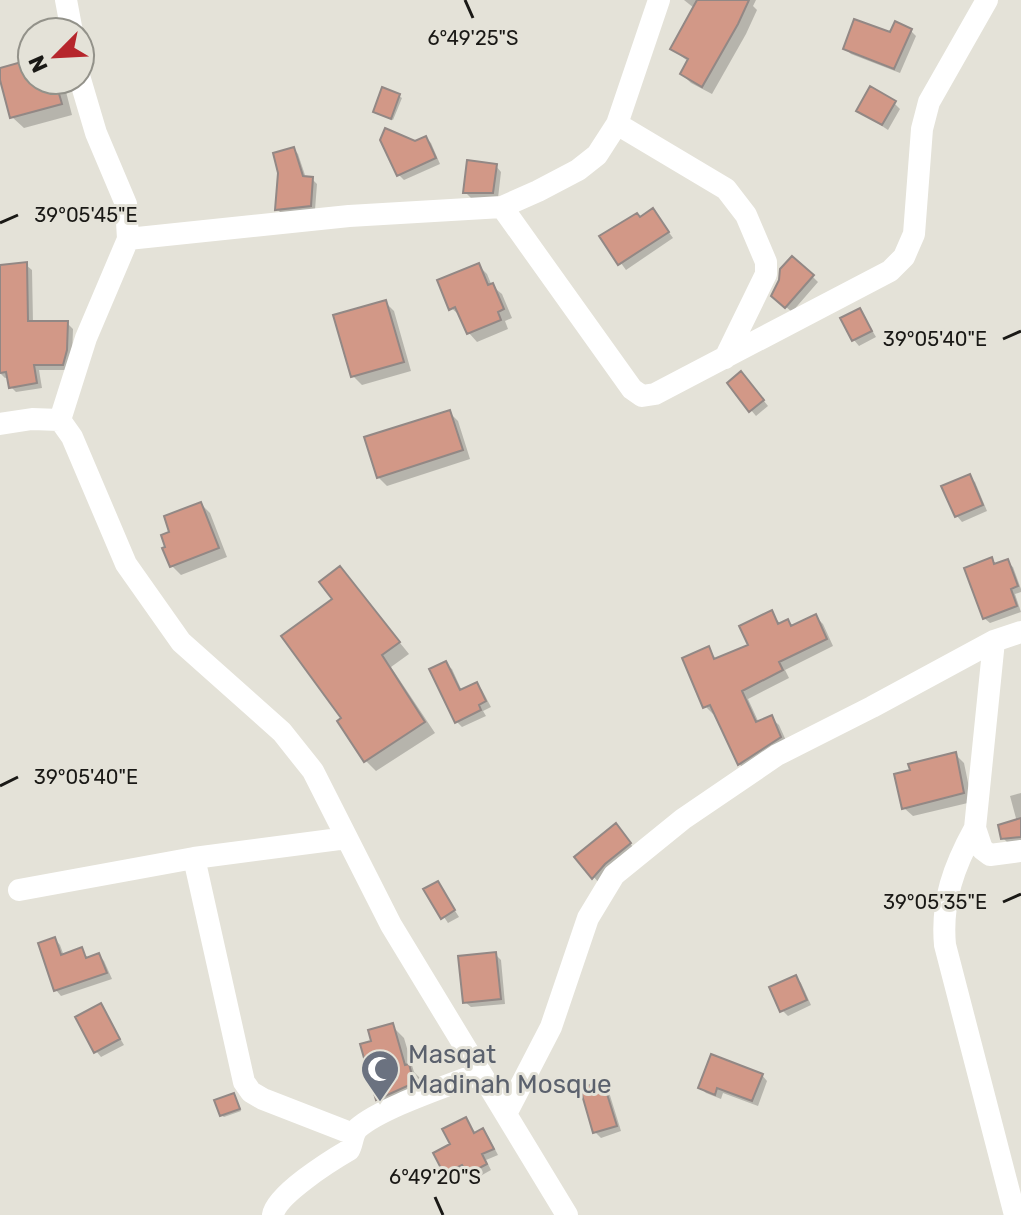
<svg xmlns="http://www.w3.org/2000/svg" width="1021" height="1215" viewBox="0 0 1021 1215" font-family="Rubik,sans-serif">
	<rect width="100%" height="100%" fill="#e4e2d8"/>
	<path fill="#0003" d="M684,0H756L753,6L757,10L746,34L712,94L691,83L682,74L689,62L672,49L694,8Z
		M910,30L916,36L900,73L851,54L845,49Z
		M32,61V80H63L72,115L24,128L12,117L0,70Z
		M399,96L402,98L393,120L377,114Z
		M894,103L900,109L888,130L858,110Z
		M426,138L431,143L440,164L404,180L399,175L415,143Z
		M294,149L298,154L306,178L312,179L317,184L315,210L282,214L277,209Z
		M496,166L501,172L498,198H471L465,192Z
		M653,210L673,238L626,270L602,237Z
		M26,265L32,270L33,323H67L73,329L72,357L68,370H39L42,388L16,392L11,387L9,377L5,378L0,373V267Z
		M478,265L487,274L492,286L502,294L512,318L505,321L508,329L477,342L469,333L462,317L451,308Z
		M812,276L818,282L792,312L779,301Z
		M385,302L394,311L411,371L362,385L353,376Z
		M860,310L876,337L859,346L854,340Z
		M747,380L768,406L756,416L751,410Z
		M449,412L458,421L470,459L387,486L378,477Z
		M969,477L975,482L987,511L962,522L957,516Z
		M201,504L210,513L227,557L181,575L172,566V533Z
		M991,560L997,565L1007,562L1013,567L1021,589V592L1015,594L1021,612L990,623L984,618Z
		M340,569L409,654L391,667L435,733L376,771L366,761L344,719L334,599Z
		M771,612L781,625L787,622L793,627L816,617L823,624L833,646L785,670L789,678L748,699L759,723L771,718L779,725L788,745L747,771L739,764L716,713L713,714L705,706L708,649L717,660L750,646Z
		M446,664L452,669L462,691L477,684L482,690L491,707L483,711L486,716L462,727L457,722Z
		M955,754L964,763L972,802L913,816L904,808Z
		M1021,793V843L1009,844L1003,838L1017,822L1010,796Z
		M621,831L635,850L599,883L577,857Z
		M437,883L459,917L448,923L426,890Z
		M55,939L60,945L64,956L81,949L88,959L99,955L104,961L112,979L61,996L56,990Z
		M495,954L501,960L505,1004L471,1007L465,1002Z
		M796,977L801,983L811,1005L788,1016L782,1010Z
		M101,1006L124,1045L101,1057L96,1051Z
		M392,1026L404,1038L414,1072L420,1078L425,1095L390,1111L378,1099L373,1043Z
		M762,1075L767,1081L758,1106L723,1093L721,1099L706,1093L701,1088Z
		M603,1083L608,1089L621,1131L601,1138L595,1132Z
		M234,1095L241,1111L224,1117L221,1115Z
		M465,1119L476,1134L483,1131L488,1136L498,1155L486,1160L491,1170L475,1179L467,1170L451,1178L445,1173L453,1145Z"/>
	<path fill="#d29887" stroke="#928885" stroke-width="2" d="M697,0H749L738,24L702,87L680,74L688,59L670,49Z
		M854,19L890,32L895,21L912,29L894,69L843,49Z
		M32,59V80H55L62,104L10,118L0,80V68Z
		M870,86L896,101L882,125L856,111Z
		M382,87L400,94L391,119L373,112Z
		M385,128L415,141L426,136L436,158L397,176L380,140Z
		M294,147L303,176L313,177L311,206L275,210L278,173L273,153Z
		M467,160L497,164L493,193H463Z
		M653,208L669,232L618,265L599,236L637,213L640,217Z
		M792,256L814,275L785,308L771,296L779,280L780,269Z
		M27,262L28,321H68L67,350L63,365H34L37,383L9,388L6,372L0,373V265Z
		M479,263L488,285L493,283L504,309L498,312L501,320L467,334L455,307L449,310L437,280Z
		M386,300L404,362L351,377L333,315Z
		M860,308L872,331L852,341L840,318Z
		M741,371L764,400L749,412L727,383Z
		M450,410L463,450L377,478L364,437Z
		M970,474L983,505L955,517L941,486Z
		M201,502L219,548L170,567L162,548L165,547L161,535L169,532L164,516Z
		M992,557L994,564L1008,559L1018,586L1011,589L1017,606L983,619L964,568Z
		M340,566L400,642L382,655L425,722L364,762L337,721L341,718L281,636L332,599L319,582Z
		M772,610L778,624L788,619L791,626L816,614L827,639L779,662L783,670L742,691L756,722L772,715L781,737L738,765L710,705L703,708L682,658L709,646L714,659L748,645L739,626Z
		M446,661L460,690L477,682L486,701L479,705L481,710L455,723L429,669Z
		M956,752L964,793L902,809L894,774L910,770L908,764Z
		M1021,818V837L1001,839L998,825Z
		M616,823L631,843L605,864L592,879L574,857Z
		M438,881L455,910L441,919L423,889Z
		M55,937L61,955L82,947L86,958L99,953L107,973L54,991L38,943Z
		M496,952L501,999L463,1003L458,956Z
		M796,975L807,1000L780,1012L769,987Z
		M101,1003L120,1039L94,1053L75,1017Z
		M393,1023L405,1065L409,1064L414,1083L376,1100L360,1044L371,1041L368,1030Z
		M711,1054L763,1074L752,1101L717,1088L715,1095L698,1088Z
		M603,1081L617,1126L593,1133L580,1088Z
		M234,1093L240,1109L220,1116L214,1100Z
		M466,1117L474,1133L483,1128L494,1149L482,1154L487,1164L468,1174L462,1165L444,1174L433,1153L450,1144L442,1129Z"/>
	<g fill="none" stroke-linecap="round" stroke-linejoin="round">
		<path stroke="#fff" stroke-width="22" d="M66,0L72,32
			M617,124L726,189L746,215L766,262V274L725,358
			M502,207L632,389L642,396L655,394L890,271L904,257L914,234L922,129L929,102L987,0
			M128,239L349,216L502,207L538,191L578,170L597,155L617,124L659,0
			M60,420L86,338L128,239L126,204L96,133L80,79
			M0,424L32,419L60,420L72,437L126,564L181,642L282,732L313,771L391,925L567,1215
			M994,641L975,828L982,849L990,855L1021,851
			M975,828C954,866 941,901 945,945L1015,1215
			M194,858L244,1082L251,1092L263,1099L353,1134
			M19,890L194,858L347,838
			M506,1114L551,1027L588,918L614,875L683,819L777,755L872,707L994,641L1021,632
			M273,1215C276,1195 330,1161 349,1150C353,1143 352,1134 358,1128C382,1107 448,1086 480,1073"/>
	</g>
	<path fill="none" stroke="#1a1916" stroke-width="3" d="M465,0L473,18M0,223L18,215M1003,339L1021,331M0,786L18,777M1003,902L1021,894M435,1197L443,1215"/>
	<defs>
		<g id="mosque-pin" transform="scale(2)"><path d="M0 17L-7.5 6A9.5 9.5 0 1 1 7.5 6Z" fill="#6b7280" stroke="#e4e2d8"/><path d="M3.5-4.9A6 6 0 1 0 3.5 4.9A5 5 0 1 1 3.5-4.9Z" fill="#fff"/></g>
	</defs>
	<g fill-rule="evenodd">
		<use href="#mosque-pin" x="380" y="1069"/>
	</g>
	<g text-anchor="middle" stroke-width="6" stroke-linejoin="round" paint-order="stroke">
		<g font-size="26" fill="#5b616d" stroke="#e4e2d8" text-anchor="start">
			<text x="408" y="1063">Masqat<tspan x="408" dy="30">Madinah Mosque</tspan></text>
		</g>
	</g>
	<g font-size="20" text-anchor="middle" fill="#1a1916" stroke="#e4e2d8" stroke-width="6" stroke-linejoin="round" paint-order="stroke">
		<text x="473" y="45">6°49'25"S</text>
		<text x="86" y="222">39°05'45"E</text>
		<text x="935" y="346">39°05'40"E</text>
		<text x="86" y="784">39°05'40"E</text>
		<text x="935" y="909">39°05'35"E</text>
		<text x="435" y="1184">6°49'20"S</text>
	</g>
	<g transform="translate(56 56) rotate(246)"><circle r="38" fill="#e4e2d8" stroke="#93928a" stroke-width="2"/>
	<path d="M0-6L14 30L0 20L-14 30Z" fill="#b6262c"/>
	<text y="-12" font-size="22" font-weight="bold" text-anchor="middle" fill="#1a1916">N</text>
	</g>
</svg>
